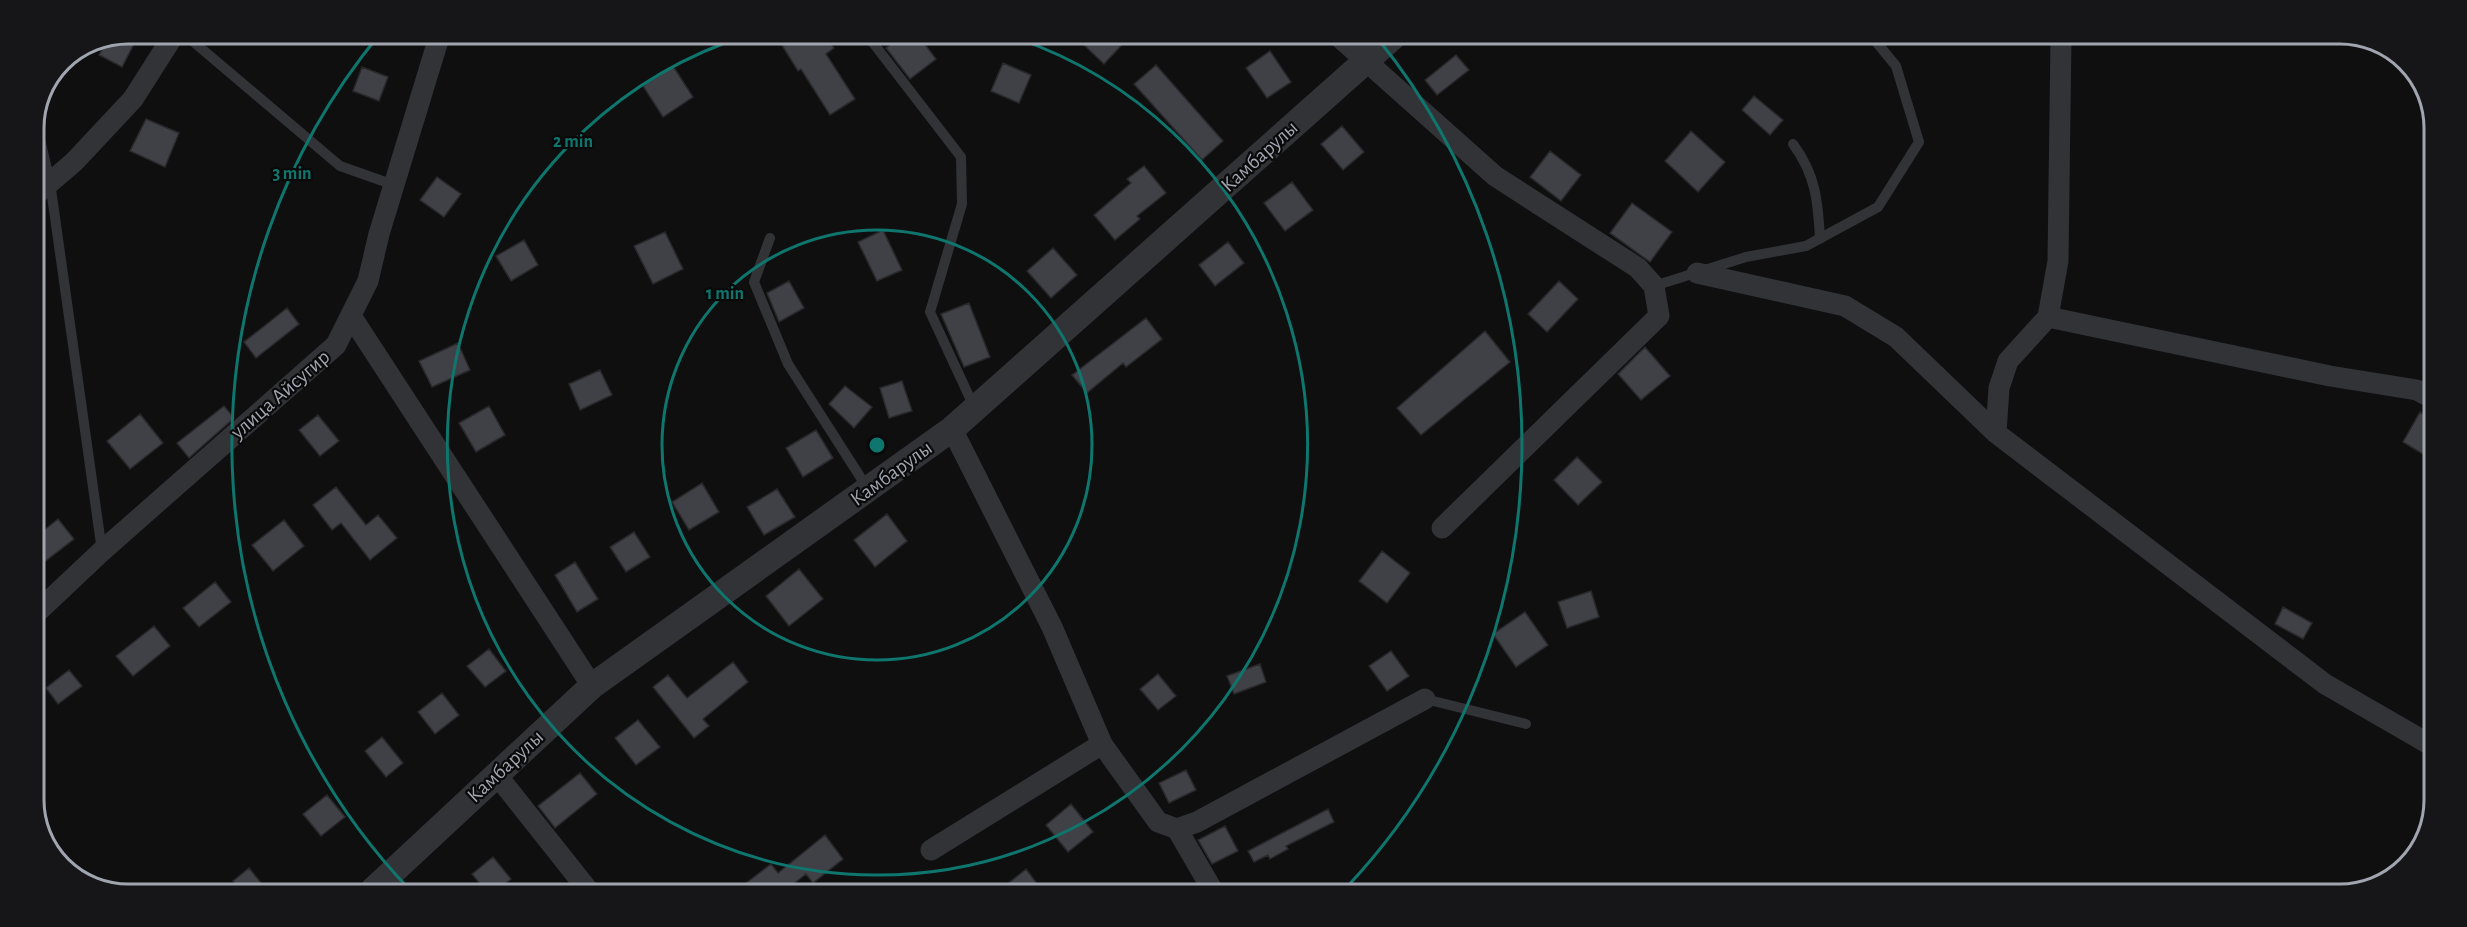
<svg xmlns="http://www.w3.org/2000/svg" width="2467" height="927" viewBox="0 0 2467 927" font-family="'Alegreya Sans',sans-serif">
	<rect width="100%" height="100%" fill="#0f0f10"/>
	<path fill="#404146" stroke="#29292c" stroke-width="1.5" d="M127,33L137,38L122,67L99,55L106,42Z
		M775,34L825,35L834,48L826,54L855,99L830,115L801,69L798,71Z
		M903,35H918L936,59L910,79L886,48Z
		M1094,35H1131L1104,64L1084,45Z
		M1270,51L1291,82L1267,98L1246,68Z
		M1456,55L1469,70L1437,95L1425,80Z
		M1003,63L1031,75L1019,103L991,91Z
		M1156,65L1223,141L1202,160L1134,84Z
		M673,66L693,97L663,117L643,86Z
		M362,67L388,77L379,101L353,91Z
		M1754,96L1783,120L1770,135L1742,110Z
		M146,119L179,133L165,167L130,151Z
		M1342,126L1364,152L1343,170L1321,144Z
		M1691,131L1725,162L1698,192L1665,161Z
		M1550,151L1581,175L1561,201L1530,177Z
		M1144,166L1166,193L1137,216L1140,219L1115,240L1094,215L1131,183L1127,179Z
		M437,177L461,194L444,217L420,200Z
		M1292,182L1313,210L1285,231L1264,203Z
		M1632,203L1672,232L1650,262L1610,233Z
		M883,230L902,270L877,281L858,242Z
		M665,232L683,269L653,284L634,246Z
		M524,240L538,265L511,281L496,256Z
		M1228,242L1244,263L1215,286L1199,265Z
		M1053,248L1077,275L1051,298L1027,271Z
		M789,281L804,308L779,322L767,293Z
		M1559,281L1578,299L1547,332L1528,314Z
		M969,303L990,357L964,367L941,314Z
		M287,308L299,324L256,358L244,342Z
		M1146,318L1162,339L1126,367L1123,363L1087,393L1072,375Z
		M1485,331L1510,362L1421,435L1397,408Z
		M458,343L470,370L432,387L419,361Z
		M1645,347L1670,376L1641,400L1618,374Z
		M600,370L612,395L580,410L569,384Z
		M902,381L912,411L889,418L880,388Z
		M845,386L872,407L854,428L829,404Z
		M224,406L234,418L189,458L177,443Z
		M489,406L505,435L476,452L459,423Z
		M2420,412L2432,419V447L2426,456L2403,442Z
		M140,414L163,443L130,469L107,441Z
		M318,415L339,441L320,456L299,430Z
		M816,430L833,458L803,477L786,448Z
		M1577,457L1602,482L1578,505L1554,480Z
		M702,483L719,512L689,530L672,502Z
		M336,487L366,525L378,515L397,538L370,560L341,523L332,530L313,505Z
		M777,489L795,517L764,535L747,507Z
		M887,514L907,541L875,567L854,540Z
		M58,519L74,539L43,563L33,550V539Z
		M284,520L304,546L273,571L252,545Z
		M634,532L650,557L626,572L610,547Z
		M1382,551L1410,573L1387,603L1359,581Z
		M575,562L598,599L577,612L555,575Z
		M799,569L823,599L789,626L766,596Z
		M215,582L231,602L199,627L183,608Z
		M1591,591L1599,617L1567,628L1558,602Z
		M2283,607L2312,623L2303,639L2275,624Z
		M1525,612L1548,645L1516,667L1493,634Z
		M154,626L170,646L133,676L116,656Z
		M489,649L506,671L485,687L467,666Z
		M1391,651L1409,676L1387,691L1369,666Z
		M733,662L748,682L703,719L709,726L694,738L653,687L668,675L687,698Z
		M1260,664L1266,682L1234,694L1227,676Z
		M69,670L82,686L58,704L46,688Z
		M1158,674L1176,696L1158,710L1140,689Z
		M442,693L459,715L435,734L418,712Z
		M638,720L660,747L636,765L615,738Z
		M382,737L403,763L386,777L365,751Z
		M1186,770L1196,790L1169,803L1159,783Z
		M580,773L597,794L555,828L538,806Z
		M327,795L345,817L321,836L303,814Z
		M1071,804L1093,832L1068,852L1046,825Z
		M1328,809L1334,822L1286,846L1288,849L1270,859L1268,855L1254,862L1248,851Z
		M1225,826L1238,851L1212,864L1198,840Z
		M825,835L843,859L813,883L806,874L786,890H737L771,864L778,873Z
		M493,857L511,879L498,890H485L472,874Z
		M249,868L266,889H240L233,881Z
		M1026,869L1038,885L1030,891H999Z"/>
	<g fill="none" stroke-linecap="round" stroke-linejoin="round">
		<path stroke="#323337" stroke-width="10" d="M183,33L340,166L394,185
			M867,35L961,157L962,204L930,312L975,409
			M35,118L50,182L102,551
			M1793,144C1816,175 1818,202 1820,239
			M770,238L754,282L788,364L868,489
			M1654,286L1746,257L1806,246L1878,207L1919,142L1896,66L1873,38
			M1425,699L1526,724"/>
		<path stroke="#323337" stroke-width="21" d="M1338,36L1495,176L1638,268L1654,286L1659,316L1442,528
			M33,197L74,162L133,99L175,33
			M1697,273L1845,306L1896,337L1996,433L2325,684L2429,744
			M351,316L592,686
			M2048,317L2330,376L2417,390L2432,398
			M952,429L1052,627L1102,744L1158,822L1177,829L1197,822L1425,699
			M1996,433L1999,388L2008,361L2048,317L2058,261L2061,37
			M33,616L102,551L336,345L368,281L379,234L440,34
			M496,774L588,890
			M1177,829L1213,891
			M931,850L1102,744"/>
		<path stroke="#323337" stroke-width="26" d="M373,890L592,686L952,429L1394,36"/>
	</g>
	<g fill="none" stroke="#0f766e" stroke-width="3">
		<circle cx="877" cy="445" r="215"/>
		<path d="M1010 36A430 430 0 1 1 748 35"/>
		<path d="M409 889A645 645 0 0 1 379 35M1378 39A645 645 0 0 1 1345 889"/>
	</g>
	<g text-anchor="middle" stroke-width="4.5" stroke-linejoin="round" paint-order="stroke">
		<g font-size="21" fill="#a1a5b0" stroke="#0a0a0b">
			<text transform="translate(1259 156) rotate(-42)" y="7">Камбарулы</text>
			<text transform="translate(280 394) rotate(-41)" y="7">улица Айсугир</text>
			<text transform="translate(891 473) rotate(-36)" y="7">Камбарулы</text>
			<text transform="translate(505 766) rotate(-43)" y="7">Камбарулы</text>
		</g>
	</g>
	<path d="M0 0H2467V927H0ZM128 44H2340A84 84 0 0 1 2424 128V800A84 84 0 0 1 2340 884H128A84 84 0 0 1 44 800V128A84 84 0 0 1 128 44Z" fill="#161618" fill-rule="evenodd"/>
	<path fill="none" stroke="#a1a5b0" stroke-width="3" d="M128 44H2340A84 84 0 0 1 2424 128V800A84 84 0 0 1 2340 884H128A84 84 0 0 1 44 800V128A84 84 0 0 1 128 44Z"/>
	<circle cx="877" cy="445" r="9" fill="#0f766e" stroke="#0a0a0b" stroke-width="3"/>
	<g font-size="18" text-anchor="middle" font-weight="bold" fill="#0f766e" stroke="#0a0a0b" stroke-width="4.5" stroke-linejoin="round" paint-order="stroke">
		<text x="573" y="147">2 min</text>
		<text x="292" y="179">3 min</text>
		<text x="725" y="299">1 min</text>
	</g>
</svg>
